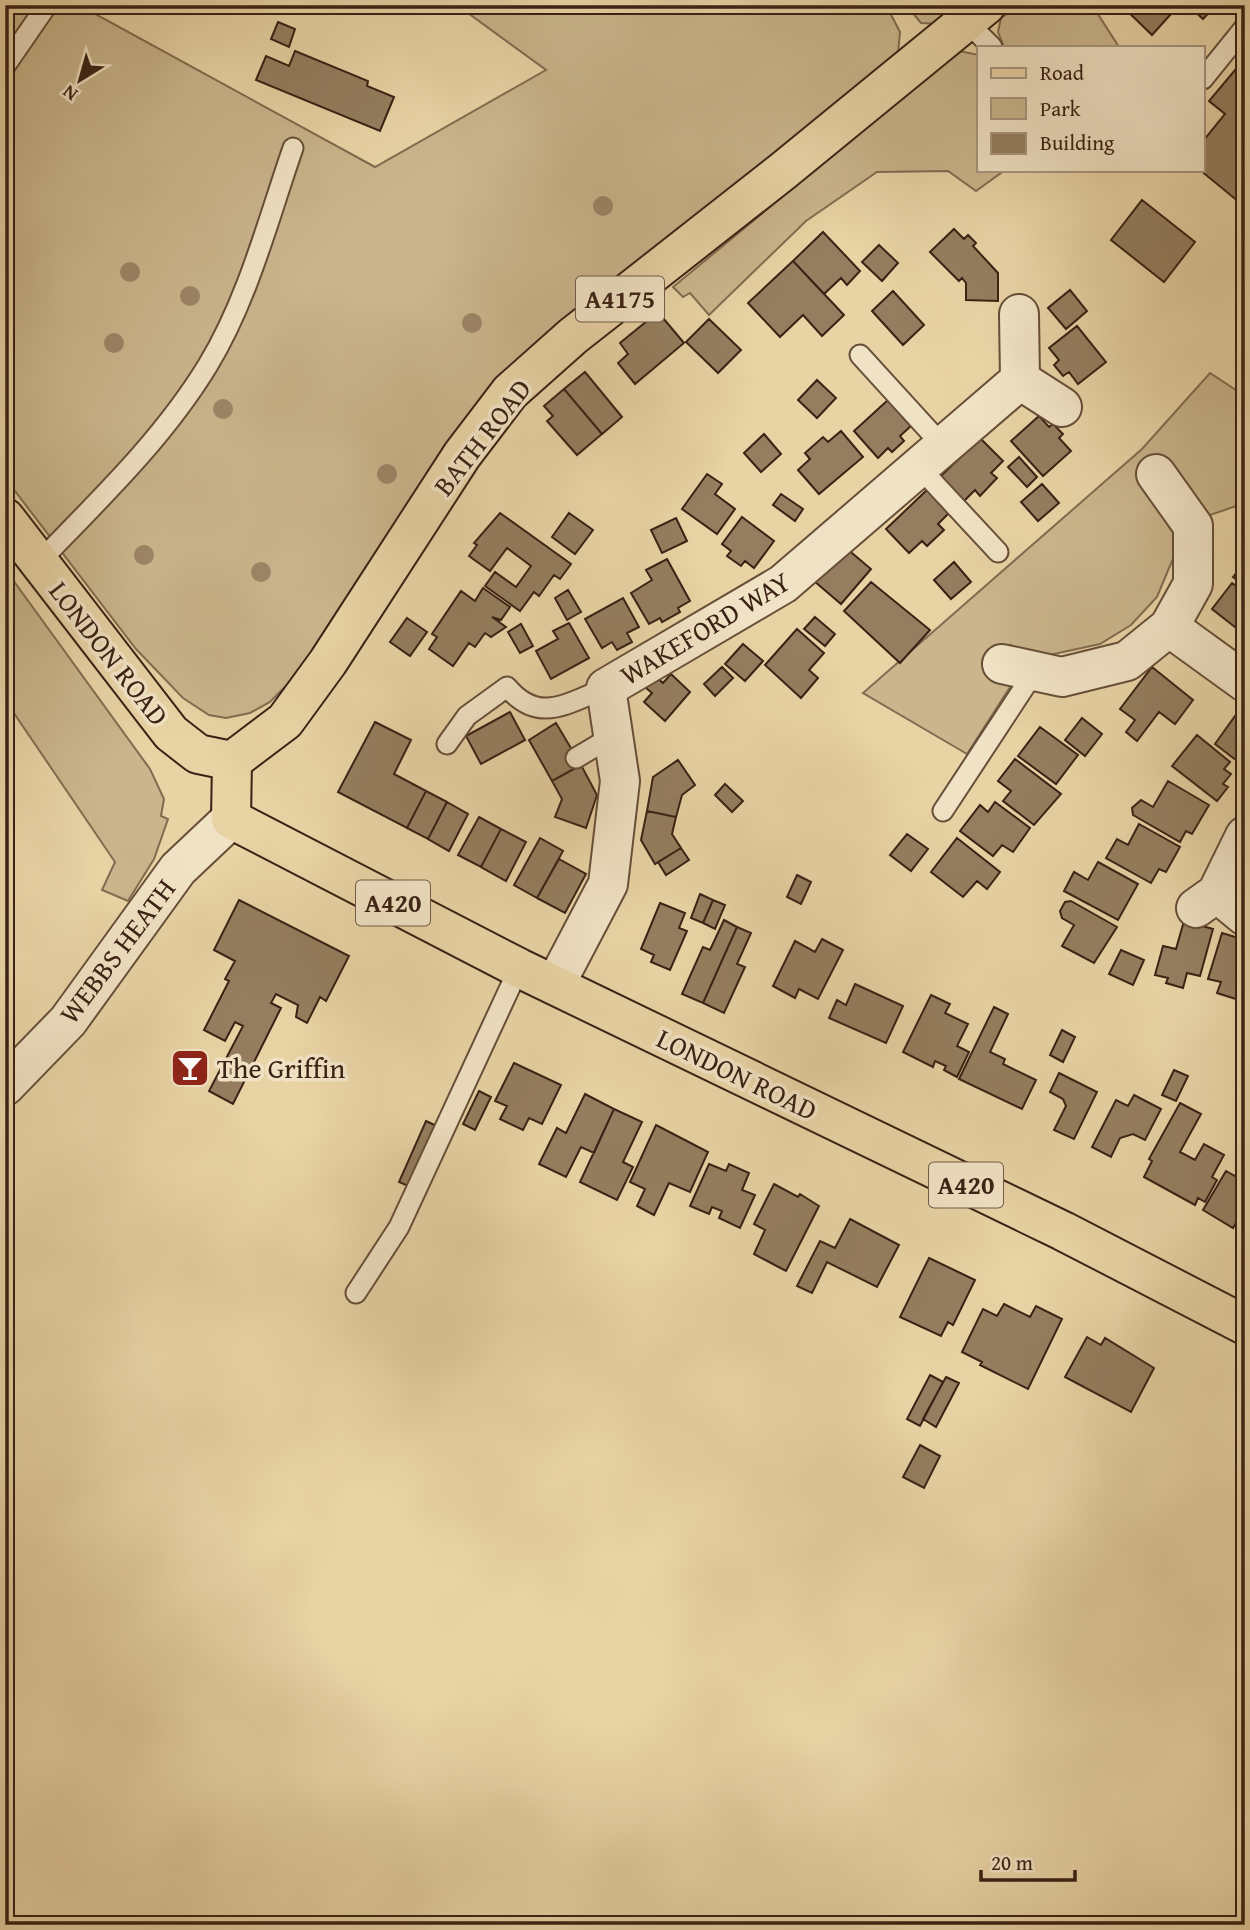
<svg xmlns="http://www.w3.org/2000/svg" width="1250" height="1930" viewBox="0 0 1250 1930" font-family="'Gentium Book Plus',serif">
	<rect width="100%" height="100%" fill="#e8d3a5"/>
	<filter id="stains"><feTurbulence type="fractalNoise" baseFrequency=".00286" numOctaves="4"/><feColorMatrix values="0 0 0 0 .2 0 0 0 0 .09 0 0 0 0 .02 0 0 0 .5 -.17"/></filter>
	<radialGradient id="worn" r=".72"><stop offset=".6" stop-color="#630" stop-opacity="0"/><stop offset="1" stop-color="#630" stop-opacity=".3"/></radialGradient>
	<path fill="#cab58c" stroke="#826b50" stroke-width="2" d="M5,5H79L375,167L546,70L457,5H886L900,32L898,53L630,273L316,655L270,702L250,713L226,718L209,715L183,698L136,649L5,478Z
		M906,5H964L941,24L921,23Z
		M1019,5H1092L1119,47H1004L998,32L1001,18Z
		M959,51L979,55V170H1005L976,191L948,171L877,172L806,221L709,315L690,293L683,297L673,287Z
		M1210,373L1245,396V503L1207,516L1177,549L1157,597L1131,625L1100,644L1040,657L1010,645L992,674L1012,684L967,754L863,693L1142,449Z
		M5,569L150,769L164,799L161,816L168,819L154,859L128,901L102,890L115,862L5,700Z"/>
	<path fill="#947e5f" stroke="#3a2114" stroke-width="2" d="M1121,5H1165L1163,7L1171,14L1152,35Z
		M1188,5H1214L1215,6L1203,19Z
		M278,22L295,29L289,47L271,39Z
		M295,51L368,81L367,86L394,97L380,131L256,80L266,56L289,66Z
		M1245,58V207L1200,170H1203V141L1225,114L1209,101Z
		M1142,200L1195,242L1164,282L1111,240Z
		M954,229L964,239L968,235L976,243L973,246L998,273V301L966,300V283L962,278L959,281L930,252Z
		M823,232L860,271L847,285L841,278L824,294L793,261Z
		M879,245L898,263L882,281L862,262Z
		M793,261L844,315L822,336L803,315L780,337L748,303Z
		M1070,290L1087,311L1066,329L1048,308Z
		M893,291L924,325L903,345L872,311Z
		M658,312L684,343L635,384L618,363L628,354L620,343Z
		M709,319L741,350L718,373L686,342Z
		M1077,326L1106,362L1078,384L1069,372L1063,376L1054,365L1059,360L1049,348Z
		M585,372L622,417L602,434L564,389Z
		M817,380L836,398L817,418L798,400Z
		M564,389L602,434L577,455L547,421L553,416L544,406Z
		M888,400L911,426L900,436L904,441L892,452L888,448L878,458L854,431Z
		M1039,416L1049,427L1053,424L1063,434L1059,438L1071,451L1043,476L1011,441Z
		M841,431L863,457L819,494L798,470L810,459L805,453L823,437L828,442Z
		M764,434L781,454L761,472L744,453Z
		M980,438L1003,461L991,473L997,478L980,496L975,490L963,502L939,478Z
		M1019,457L1037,477L1027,487L1008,467Z
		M707,474L722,484L715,494L735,509L717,534L682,509Z
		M1042,484L1059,503L1038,521L1021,502Z
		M928,489L950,512L938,524L944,530L927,546L922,541L909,553L886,529Z
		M781,494L803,509L795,521L773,505Z
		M500,513L571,564L560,579L554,575L539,596L534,592L520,611L485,586L495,572L516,587L531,566L507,548L490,571L469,556L477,545L474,543Z
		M569,513L593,530L575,554L552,537Z
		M742,517L774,541L754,568L745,561L741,566L727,556L731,551L722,544Z
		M676,518L687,541L662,553L651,530Z
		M846,548L871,569L841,604L814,581Z
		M667,559L690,601L678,608L680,612L662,622L660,618L649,624L631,593L652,580L646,570Z
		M954,562L971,582L951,599L934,580Z
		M1245,562V586L1233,577Z
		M871,582L930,630L900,663L844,611Z
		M1232,583L1245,592V635L1212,609Z
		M483,588L510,607L501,620L492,617L506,627L491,637L485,633L475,647L469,643L453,666L429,649L437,637L432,634L461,591L475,601Z
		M568,590L581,612L567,620L555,598Z
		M623,598L639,627L627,633L632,642L617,650L612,642L602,648L585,619Z
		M815,617L835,634L825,646L804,629Z
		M407,618L427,632L410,656L390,642Z
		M569,623L589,658L551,679L536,651L558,639L553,631Z
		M521,624L533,646L520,653L508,632Z
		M797,629L824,653L809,670L818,678L801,698L765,665Z
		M743,644L763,661L745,681L725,664Z
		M722,667L733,678L715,696L704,684Z
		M1152,667L1193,700L1175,724L1159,712L1137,741L1126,732L1135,720L1120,709Z
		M671,674L690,692L665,721L644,702L652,693L646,688L656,677L663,683Z
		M510,712L525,740L481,764L466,736Z
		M1235,716L1245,724V767L1215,744Z
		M1082,718L1102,734L1085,756L1065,740Z
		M375,722L411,740L394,774L426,791L407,828L338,792Z
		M556,723L581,765L552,781L529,740Z
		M1040,727L1078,755L1056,784L1018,756Z
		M1197,735L1230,762L1224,769L1231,774L1223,784L1228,787L1217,801L1172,766Z
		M1015,759L1061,794L1034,825L1003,801L1011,791L998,781Z
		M678,760L695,785L682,795L676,817L647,811L653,777Z
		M581,765L597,795L586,828L555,817L562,799L552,781Z
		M1168,781L1209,805L1192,834L1186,831L1180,842L1133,815L1132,808L1141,800L1153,807Z
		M725,784L743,801L732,812L715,795Z
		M426,791L447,802L428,839L407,828Z
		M447,802L468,814L449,851L428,839Z
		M995,802L1030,828L1013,852L1002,845L993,856L960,831L980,805L988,812Z
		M647,811L676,817L672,834L681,848L655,864L641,840Z
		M479,817L501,829L481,867L458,855Z
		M1139,824L1180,847L1166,872L1159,869L1151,883L1106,858L1117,839L1128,845Z
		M501,829L526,842L506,881L481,867Z
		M907,834L928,849L911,871L890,855Z
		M540,838L563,851L537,898L514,885Z
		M957,838L1000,872L987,889L977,881L963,897L931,872Z
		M681,848L689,860L666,875L658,862Z
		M559,859L586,874L565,913L537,898Z
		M1098,862L1138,884L1118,920L1064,891L1074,872L1088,880Z
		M797,875L811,882L801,904L787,897Z
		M700,894L713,900L703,923L691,918Z
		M239,900L349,956L326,1001L320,997L307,1023L296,1017L298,1005L276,994L271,1003L281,1008L233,1104L209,1091L243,1026L235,1022L225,1041L204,1030L229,981L225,979L235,961L214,950Z
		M713,900L725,905L715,929L703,923Z
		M1071,901L1117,927L1094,963L1062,946L1074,925L1062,918L1060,911L1065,902Z
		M660,903L685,913L679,928L687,931L670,970L651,962L654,955L641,949Z
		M724,920L737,927L703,1003L682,994L703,947L710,950Z
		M1184,921L1213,929L1200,976L1187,973L1183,988L1166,983L1168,978L1155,975L1163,946L1176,949Z
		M737,927L751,933L737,964L745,967L724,1013L703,1003Z
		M1222,933L1245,940V1002L1217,993L1221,982L1208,979Z
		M822,939L843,950L818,999L799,989L795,998L773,986L795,941L815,952Z
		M1121,950L1144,960L1133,985L1109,974Z
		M855,984L903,1006L886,1043L829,1018L837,1000L846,1005Z
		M931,995L950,1004L945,1013L968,1024L957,1046L969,1052L957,1077L944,1070L946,1066L935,1061L933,1067L903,1052Z
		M994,1007L1008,1014L990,1052L1005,1059L1003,1064L1036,1080L1022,1109L959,1079Z
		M1062,1030L1075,1037L1063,1062L1050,1055Z
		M514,1063L561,1085L542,1124L529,1118L523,1130L500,1119L507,1106L495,1101Z
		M1174,1070L1188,1076L1176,1101L1162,1095Z
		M1059,1073L1097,1092L1074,1139L1054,1130L1066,1106L1063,1099L1050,1092Z
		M479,1091L491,1097L475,1130L463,1124Z
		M585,1094L614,1109L594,1153L581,1147L566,1177L539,1164L557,1128L566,1133Z
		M1134,1095L1161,1109L1145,1140L1133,1134L1120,1138L1111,1157L1092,1147L1116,1100L1128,1106Z
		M1180,1103L1201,1114L1180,1152L1195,1160L1204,1144L1224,1155L1212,1177L1217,1180L1205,1202L1198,1198L1195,1205L1144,1177L1152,1161L1149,1159Z
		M614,1109L642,1122L623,1162L633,1167L617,1200L580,1182Z
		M426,1121L441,1128L413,1188L399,1182Z
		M656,1125L708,1152L690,1192L669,1183L654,1215L637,1206L645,1189L630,1182Z
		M1245,1161V1225L1237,1221L1233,1228L1203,1210L1226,1171L1235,1176Z
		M709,1164L726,1171L729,1164L749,1173L742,1190L755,1195L740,1228L719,1218L722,1211L712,1207L709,1214L690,1206Z
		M774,1184L798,1197L800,1194L819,1206L786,1271L754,1254L765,1230L754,1224Z
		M850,1219L899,1245L877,1287L827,1262L812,1293L797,1286L820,1241L835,1248Z
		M929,1258L975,1280L953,1325L948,1322L941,1336L900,1317Z
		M1004,1304L1030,1317L1036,1306L1062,1319L1028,1389L980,1365L982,1362L962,1352L983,1309L997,1316Z
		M1087,1337L1101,1345L1105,1338L1154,1368L1131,1412L1065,1377Z
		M930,1375L943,1382L920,1426L907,1419Z
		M946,1377L959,1383L936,1427L923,1419Z
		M920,1445L940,1456L924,1488L903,1477Z"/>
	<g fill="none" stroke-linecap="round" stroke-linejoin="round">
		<g stroke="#664e38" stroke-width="23">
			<path id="service" d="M966,21L992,47
				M5,66L47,5
				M1203,79L1245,27
				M860,355L943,446
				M919,467L998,552
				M39,562C99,500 163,439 208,365C248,299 268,220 293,148
				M447,744L467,716L507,687C539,725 567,703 606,688
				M576,758L613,736
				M943,811L1035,671
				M356,1293L399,1227L519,968"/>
		</g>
		<g stroke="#664e38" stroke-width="42">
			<path id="minor" d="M1020,380L1062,407
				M1156,474L1193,526V584L1169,627
				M1002,664L1062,677L1127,661L1169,627L1245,682
				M1217,893L1245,916
				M1196,908L1217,893L1245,836
				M555,985L608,884L620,781L606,688L783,584L1020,380L1019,314"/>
		</g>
		<g stroke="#664e38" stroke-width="42">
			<path id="tertiary" d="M5,1086L68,1021L178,869L231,819"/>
		</g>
		<g stroke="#3a2114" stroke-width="42">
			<path id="primary" d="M5,518L171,733L198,754L232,761
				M232,761L231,819L519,968L1063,1231L1245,1325
				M232,761L285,721L328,662L462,455L510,392L573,336L783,171L986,5"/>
		</g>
		<use href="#service" stroke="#f0e2c4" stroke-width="19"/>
		<use href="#minor" stroke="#f0e2c4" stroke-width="38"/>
		<use href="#tertiary" stroke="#f0e2c4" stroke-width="38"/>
		<use href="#primary" stroke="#e8d3a5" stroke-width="38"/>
	</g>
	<g fill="#9c8566">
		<circle cx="603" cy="206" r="10"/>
		<circle cx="130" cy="272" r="10"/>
		<circle cx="190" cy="296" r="10"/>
		<circle cx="472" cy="323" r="10"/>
		<circle cx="114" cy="343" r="10"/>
		<circle cx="223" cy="409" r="10"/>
		<circle cx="387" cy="474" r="10"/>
		<circle cx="144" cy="555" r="10"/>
		<circle cx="261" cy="572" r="10"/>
	</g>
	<defs>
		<g id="bar-square" transform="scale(2.0125)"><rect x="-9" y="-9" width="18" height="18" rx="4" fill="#8f2418" stroke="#f0e2c4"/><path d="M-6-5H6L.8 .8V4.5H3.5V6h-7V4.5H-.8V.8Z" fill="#fff"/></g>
	</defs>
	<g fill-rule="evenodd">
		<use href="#bar-square" x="190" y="1068"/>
	</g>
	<g text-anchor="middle" stroke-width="7" stroke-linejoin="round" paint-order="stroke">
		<g fill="#f0e2c4" stroke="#715b49" stroke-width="2">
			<rect x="576" y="276.5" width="88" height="45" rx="5"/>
			<rect x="356" y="880.5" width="74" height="45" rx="5"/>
			<rect x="929" y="1162.5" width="74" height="45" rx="5"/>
		</g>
		<g font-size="26" font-weight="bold" fill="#3a2114">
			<text x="620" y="308">A4175</text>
			<text x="393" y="912">A420</text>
			<text x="966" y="1194">A420</text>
		</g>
		<g font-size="28" fill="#3a2114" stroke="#f0e2c4">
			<text transform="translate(482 437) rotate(-52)" y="10">BATH ROAD</text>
			<text transform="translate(705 628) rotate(-31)" y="10">WAKEFORD WAY</text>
			<text transform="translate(109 653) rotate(52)" y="10">LONDON ROAD</text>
			<text transform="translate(117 951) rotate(-53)" y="10">WEBBS HEATH</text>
			<text transform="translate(737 1074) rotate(26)" y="10">LONDON ROAD</text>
		</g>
		<g font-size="28" fill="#3a2114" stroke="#f0e2c4" text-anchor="start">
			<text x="217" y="1078">The Griffin</text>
		</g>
	</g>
	<rect width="1250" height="1930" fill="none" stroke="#e8d3a5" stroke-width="28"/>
	<rect x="7" y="7" width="1236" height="1916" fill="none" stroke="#3a2114" stroke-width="3.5"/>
	<rect x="14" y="14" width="1222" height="1902" fill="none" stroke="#3a2114" stroke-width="2"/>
	<rect x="977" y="46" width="228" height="126" fill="#f0e2c4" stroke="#a7957e" stroke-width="2"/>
	<rect x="991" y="68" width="35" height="10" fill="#e8d3a5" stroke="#a7957e" stroke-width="2"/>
	<text x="1040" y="80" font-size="21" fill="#3a2114">Road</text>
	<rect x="991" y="98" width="35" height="21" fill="#cab58c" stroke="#a7957e" stroke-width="2"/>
	<text x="1040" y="116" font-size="21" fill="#3a2114">Park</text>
	<rect x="991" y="133" width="35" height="21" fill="#947e5f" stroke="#a7957e" stroke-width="2"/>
	<text x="1040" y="150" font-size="21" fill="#3a2114">Building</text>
	<g transform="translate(80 80) rotate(217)" stroke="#f0e2c4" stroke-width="5" paint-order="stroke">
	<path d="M0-5L12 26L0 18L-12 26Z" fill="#3a2114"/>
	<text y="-10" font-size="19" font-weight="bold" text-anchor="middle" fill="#3a2114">N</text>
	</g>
	<path d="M981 1870v10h94v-10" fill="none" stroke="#3a2114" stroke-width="3.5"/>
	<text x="991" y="1870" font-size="21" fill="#3a2114" stroke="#f0e2c4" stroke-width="5" paint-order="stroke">20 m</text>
	<rect width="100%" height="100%" filter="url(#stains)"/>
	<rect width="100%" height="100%" fill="url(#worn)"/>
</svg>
